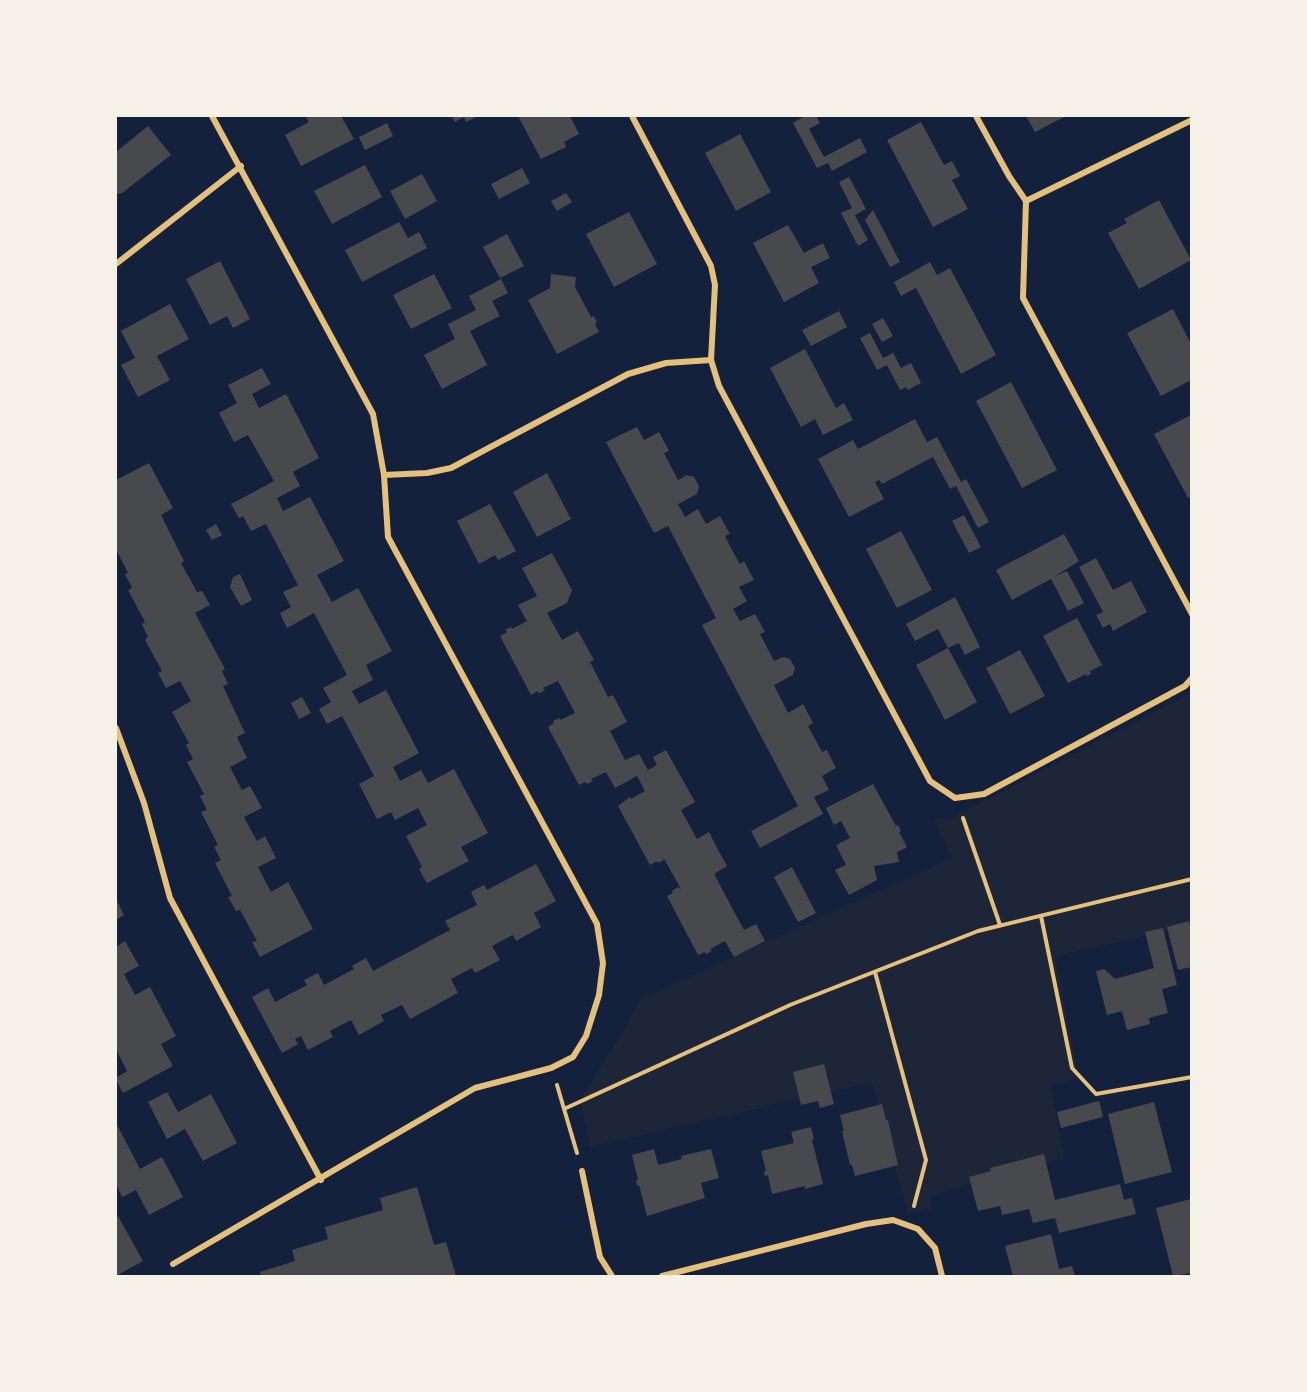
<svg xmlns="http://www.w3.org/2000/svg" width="1307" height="1392" viewBox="0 0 1307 1392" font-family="Literata,serif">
	<rect width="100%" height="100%" fill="#14213d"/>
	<path fill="#1d2539" d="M1191,693V926L1055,956L1079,1078L1051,1086L1064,1159L985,1179L930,1197L933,1208L908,1214L872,1082L590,1147L582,1110L583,1095L625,1028L640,999L952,858L933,820L951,818Z"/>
	<path fill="#48494c" d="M306,116H341L354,139L301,166L285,135L309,122Z
		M451,116H478L466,122L464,117L455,122Z
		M518,116H570L579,134L564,142L566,147L541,159Z
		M802,116H816L820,123L809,129L824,157L860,138L867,152L832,171L828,163L817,168L793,123L803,117Z
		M1026,116H1066L1035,132Z
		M921,122L944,165L952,161L960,176L952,180L968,209L933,227L887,140Z
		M387,123L393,136L365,150L359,137Z
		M148,126L171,155L122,193L116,194V152Z
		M740,134L771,192L736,211L705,153Z
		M365,165L382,197L332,224L314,191Z
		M522,168L530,183L499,199L491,184Z
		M422,174L437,201L405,219L390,191Z
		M849,177L866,209L855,215L868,240L858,246L841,213L852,208L839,182Z
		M566,193L572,202L557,211L551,201Z
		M1159,200L1191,260L1139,289L1108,233L1127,223L1124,219Z
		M873,210L900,262L890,267L865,220Z
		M629,212L657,264L614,287L586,234Z
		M399,222L408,238L419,232L427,248L362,282L345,250Z
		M788,225L804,253L823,243L830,258L811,267L819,283L784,302L753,243Z
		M507,234L524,266L500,278L483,247Z
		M220,261L250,319L233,328L227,316L210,325L186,279Z
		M930,262L937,275L950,268L996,355L961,374L916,288L901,296L894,282Z
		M434,274L452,308L411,329L393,295Z
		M551,274L576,277L575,287L591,317L594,316L597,322L595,324L599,332L557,354L528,300L550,288Z
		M501,279L508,293L492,301L500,316L470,331L487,365L442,389L424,355L455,339L448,324L476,310L469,296Z
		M170,304L189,339L157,356L170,380L138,397L121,365L135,358L121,331Z
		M1173,309L1191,344V380L1161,396L1127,333Z
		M839,311L847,327L811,346L802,330Z
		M883,318L893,336L882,342L872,324Z
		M870,333L883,358L893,353L901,368L911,363L921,383L908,390L906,387L900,390L887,365L877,370L860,338Z
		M805,349L836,408L844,403L853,420L823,435L815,419L801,427L770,368Z
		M262,368L271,384L252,394L259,408L286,394L319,458L293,472L300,486L277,498L283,511L310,497L344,561L317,575L332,602L358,588L392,651L366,665L373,680L352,691L359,704L386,690L419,753L393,767L400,781L421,770L428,783L454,769L488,833L461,847L469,861L427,883L419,869L422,867L406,836L427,825L418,808L395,820L391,812L377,819L359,784L374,776L342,716L327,724L319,709L331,702L323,688L347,675L314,613L287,628L280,613L291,607L283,592L298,585L266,524L251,531L243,516L239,518L231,504L274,481L248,435L234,442L219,413L237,403L228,385Z
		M1011,382L1057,470L1022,488L976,401Z
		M1191,415V496L1188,498L1154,434Z
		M915,419L927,442L937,437L961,482L966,479L989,522L978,528L956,486L950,489L933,457L882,484L879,480L875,482L884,499L849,517L818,459L853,440L858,449Z
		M637,427L644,440L659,432L669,451L664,453L678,480L687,475L694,477L699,486L697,494L678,504L685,517L698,509L706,524L720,516L730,534L725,536L732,550L740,564L744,561L754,580L739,587L747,601L733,609L740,621L755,614L765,632L760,634L774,661L783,657L790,659L795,668L793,675L774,685L788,713L803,704L813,723L808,726L822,752L827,750L836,768L822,776L829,790L814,797L823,814L760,848L751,831L798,806L702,625L716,618L668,526L654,533L606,442Z
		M149,463L173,508L161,515L184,561L181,563L197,592L202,591L210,605L195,613L225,669L222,671L228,684L223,686L245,733L237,737L247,758L230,767L242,790L250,786L262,808L244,817L257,841L265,836L276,858L258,867L271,892L288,882L313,929L260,957L252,942L257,941L240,910L236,911L228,897L232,896L215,863L221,860L214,847L218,845L201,812L207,810L200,796L204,794L187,762L193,759L186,745L189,743L172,712L191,701L180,681L166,688L158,673L162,671L145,640L148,637L142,624L145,622L128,590L132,588L125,574L128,573L116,549V480Z
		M547,473L571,519L537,537L513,492Z
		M490,504L516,551L498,560L495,555L479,564L457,521Z
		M964,515L981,547L969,553L952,521Z
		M216,524L222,535L212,540L206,530Z
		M901,531L932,590L897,608L866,549Z
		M1064,534L1079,561L1054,577L1067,571L1084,603L1068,611L1051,579L1012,600L996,570Z
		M552,553L572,590L567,603L547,613L562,640L578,631L594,660L590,662L608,697L613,695L627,722L610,731L625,760L639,754L648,770L657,765L653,757L666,750L695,802L681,810L697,839L709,832L717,848L727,866L714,874L744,930L756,924L765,941L734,957L725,941L710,949L712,951L706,954L705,952L698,955L667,896L673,893L672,891L678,887L681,889L663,857L664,860L658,863L657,861L650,865L618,806L630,797L631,799L645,791L637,776L615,788L606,772L591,779L593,781L587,784L585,782L579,785L548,727L554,723L553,721L559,718L560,720L575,713L566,696L558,681L543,688L545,690L539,694L538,691L531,695L500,636L507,632L505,630L511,627L512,629L527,621L518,605L537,596L522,568Z
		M1096,558L1113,590L1131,581L1147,612L1113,631L1110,624L1103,628L1096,615L1103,612L1079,567Z
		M240,574L252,600L241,606L230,587L233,577Z
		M955,597L980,647L965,655L959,643L948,648L938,629L915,641L906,624Z
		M1077,618L1102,665L1090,671L1091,674L1087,676L1086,674L1068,683L1043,636Z
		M948,648L977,702L945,720L916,665Z
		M1020,650L1045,696L1010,714L986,668Z
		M302,697L311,713L299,719L291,703Z
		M873,784L896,826L898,825L901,831L899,832L907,847L897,852L899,862L874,866L877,880L849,895L835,870L846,865L836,845L850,838L841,821L834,825L826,808Z
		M536,864L556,901L534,913L541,927L516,941L513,935L492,946L500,960L475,973L472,968L451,979L458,993L410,1019L402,1005L381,1015L384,1021L359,1035L351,1020L330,1031L333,1037L308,1050L301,1036L295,1039L298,1044L282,1053L252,997L268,988L275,1002L307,985L304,980L318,973L324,985L354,969L352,966L366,958L373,971L450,930L445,921L477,905L471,892L484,885L487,890Z
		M792,867L816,913L798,922L774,877Z
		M116,899L124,915L116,920Z
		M1189,921L1191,932V967L1178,970L1167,927Z
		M1163,928L1177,985L1162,989L1168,1013L1149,1018L1150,1024L1127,1030L1122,1011L1107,1015L1096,971L1104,969L1115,979L1154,968L1145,932Z
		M125,941L139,966L124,974L135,995L150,987L176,1036L161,1044L173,1066L123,1093L116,1080V1078L127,1071L116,1049V947Z
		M824,1064L834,1104L820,1108L818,1101L801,1105L793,1072Z
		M167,1092L178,1112L211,1094L237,1143L203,1161L185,1129L167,1139L148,1102Z
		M1099,1101L1103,1117L1061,1128L1057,1112Z
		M1154,1102L1172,1172L1125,1184L1108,1114Z
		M882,1104L886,1120H888L898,1165L855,1176L852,1165H850L842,1131H844L840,1115Z
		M116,1123L140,1169L162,1157L183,1197L149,1215L136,1190L122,1197L116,1184Z
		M811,1127L814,1139L812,1140L823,1184L805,1189V1186L772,1194L768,1175L765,1176L764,1171H766L761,1151L794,1143L791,1132Z
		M654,1149L658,1165L682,1159L681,1156L711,1149L719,1178L701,1183L705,1198L647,1216L639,1185L637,1186L636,1180H638L632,1155Z
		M1044,1154L1055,1200L1120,1184L1124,1200L1132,1198L1136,1214L1059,1233L1055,1218L1033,1223L1029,1209L1002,1215L1000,1206L978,1211L969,1177L991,1171L990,1168Z
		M417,1187L434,1245L446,1242L456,1276H261L260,1272L295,1261L292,1250L328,1239L325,1227L383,1210L380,1198Z
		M1191,1199V1273L1173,1276L1156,1208Z
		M118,1216L143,1261L116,1276V1217Z
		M1051,1234L1059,1269L1072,1266L1075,1276H1013L1005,1246Z"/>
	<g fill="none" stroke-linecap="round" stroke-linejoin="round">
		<path stroke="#e5c07b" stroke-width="4" d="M963,818L1000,925
			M1041,916L1072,1068L1096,1094L1192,1077
			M875,972L926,1160L914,1206
			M557,1085L577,1153
			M564,1109L790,1005L978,931L1192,879"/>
		<path stroke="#e5c07b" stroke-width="6" d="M632,116L711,266L715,285L711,360L719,386L930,781L955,798L984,794L1185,686L1192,678
			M976,116L1009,176L1026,201L1023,298L1192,614
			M1026,201L1192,120
			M116,264L241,166
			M384,475L427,473L451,468L628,374L666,363L711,360
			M116,728L144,803L170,898L321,1180
			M582,1171L600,1257L612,1276
			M173,1264L475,1088L551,1068L573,1057L586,1036L599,995L603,963L597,924L388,537L384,475L373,414L212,116
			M662,1276L866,1224L893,1220L918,1229L935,1248L942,1276"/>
	</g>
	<rect width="1307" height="1392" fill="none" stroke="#f6f1e7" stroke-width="234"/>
</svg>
